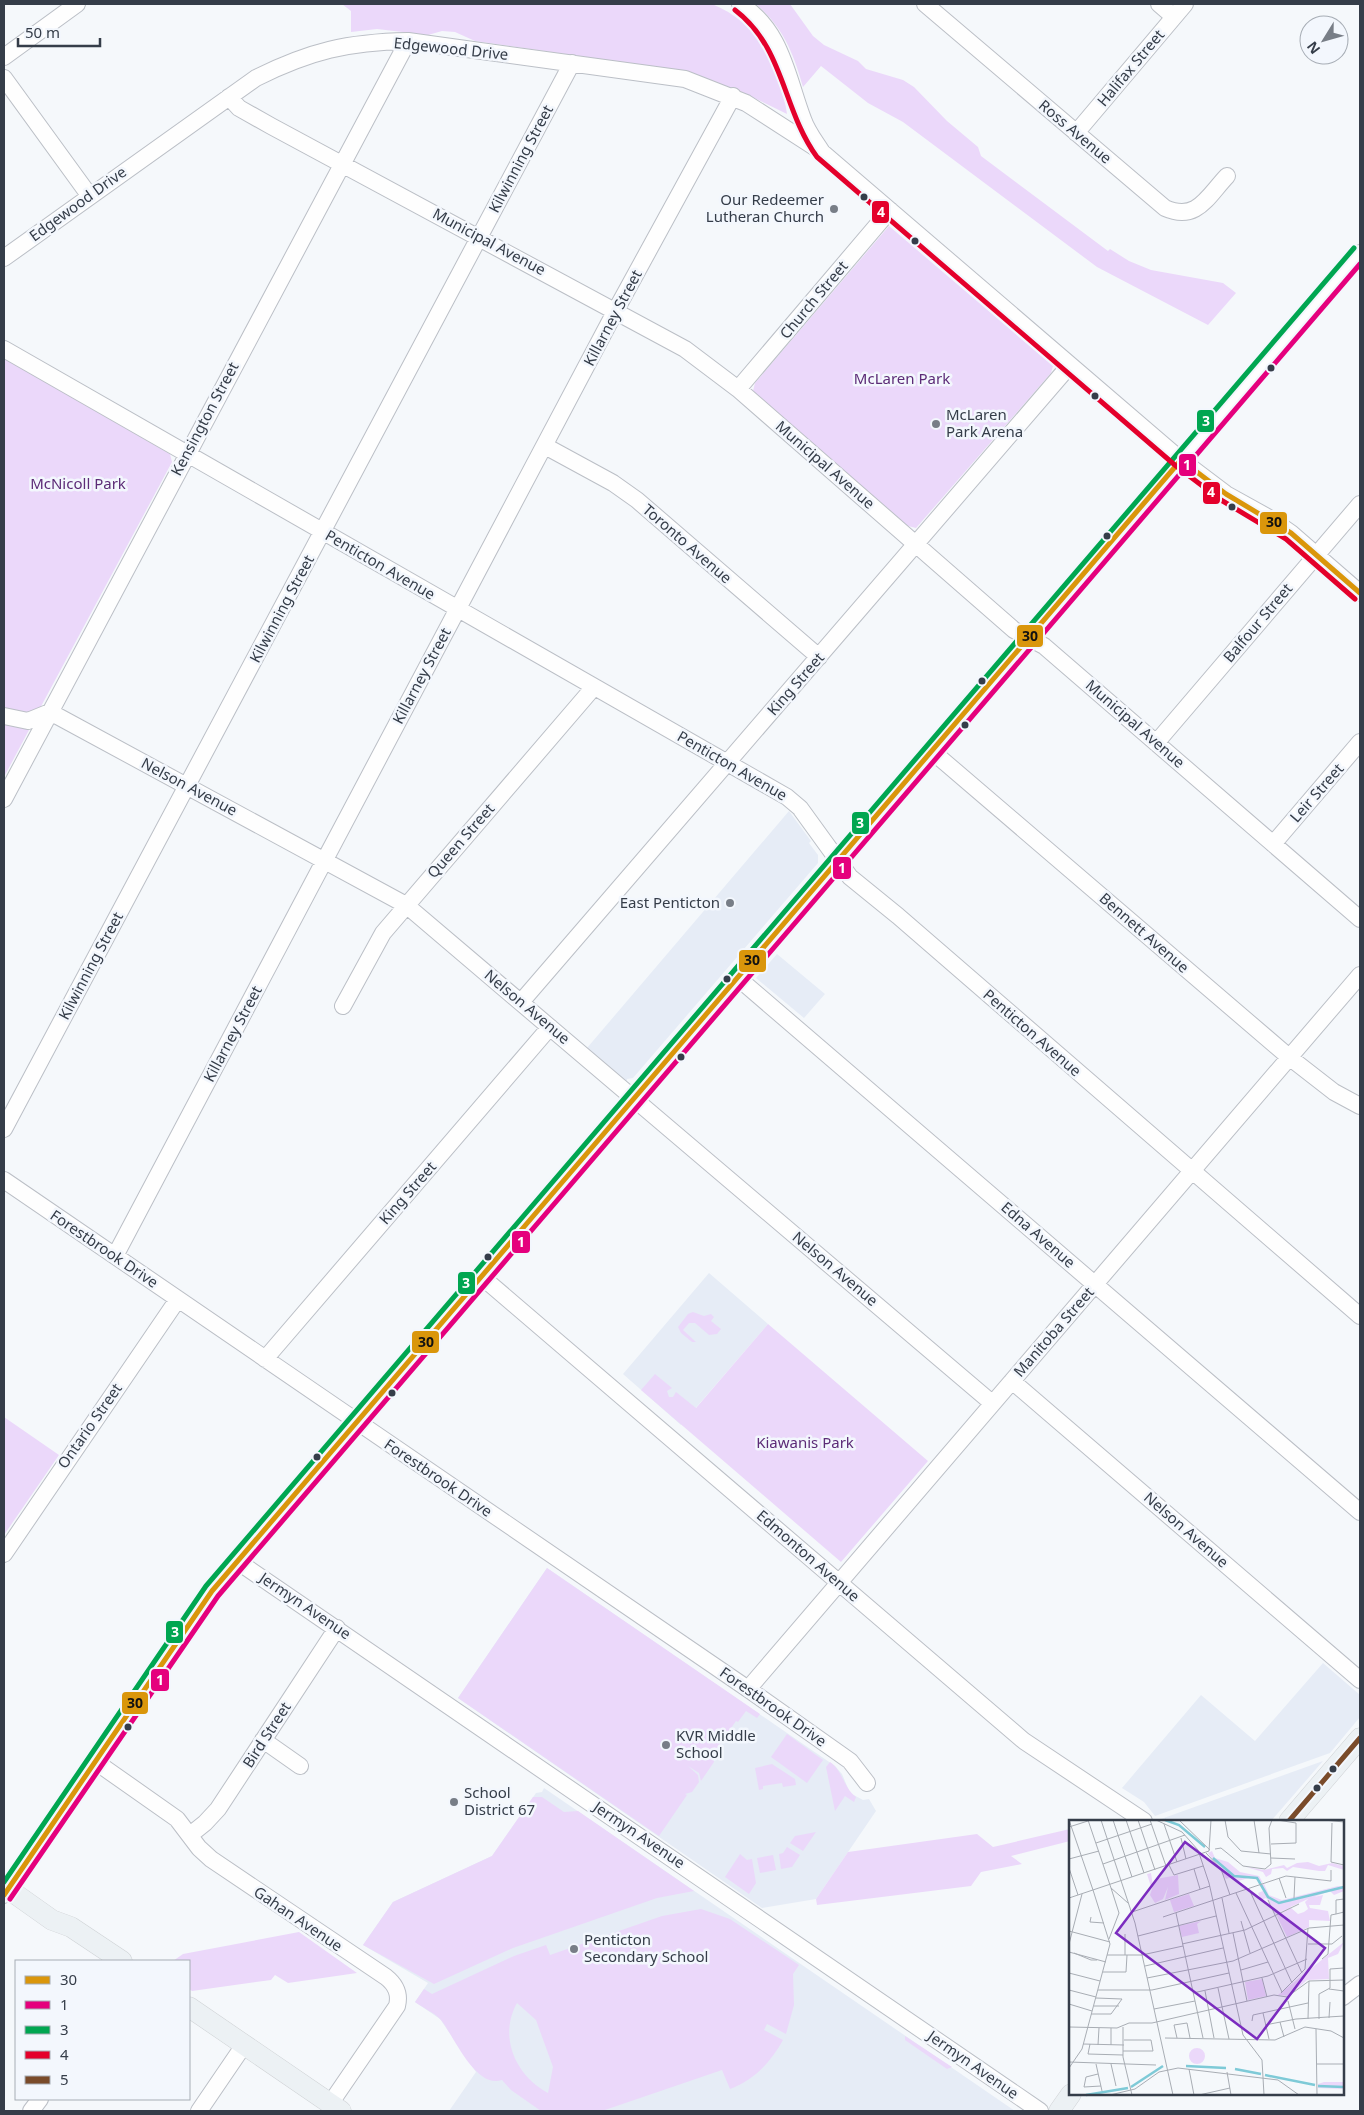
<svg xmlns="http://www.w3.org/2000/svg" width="1364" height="2115" viewBox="0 0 1364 2115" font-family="'Noto Sans',sans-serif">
	<rect width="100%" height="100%" fill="#f5f8fb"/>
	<path fill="#e6ecf6" d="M789,811L811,841L809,843L818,855V863L633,1078L627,1079V1082L587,1048Z
		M777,954L825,994L804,1018L756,978Z
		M709,1273L768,1324L681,1425L623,1374Z
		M547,1568L835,1766L842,1774L850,1793L863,1800L869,1799L876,1811L816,1899L762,1908L458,1698Z
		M1323,1663L1360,1695V1717L1330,1753L1155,1816L1144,1802L1122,1788L1201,1695L1255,1741Z
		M1323,1761L1271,1821L1161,1819Z
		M544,1788L1015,2111H449L476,2072L440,2019L415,2002L428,1983L363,1945L393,1902L492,1856L536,1793L542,1792Z"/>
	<path fill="#ebd8fa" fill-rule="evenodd" d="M342,4H712C749,19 768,47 779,84C782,94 786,104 787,114L742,92L676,70L475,41L455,32L442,31L428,35L377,29L351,32V11Z
		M756,4H790L813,36L824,45L858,61L866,69L903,80L914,87L947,121L978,147L981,156L1108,251L1110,249L1129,261L1151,270L1223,283L1236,293L1208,325L1097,267L903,122L868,103L821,66L803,87C794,54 783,27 756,4Z
		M889,226L1053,366L1051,373L916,528L908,526L753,391L755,383Z
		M4,358L170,454L172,462L38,712L28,714L4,707Z
		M4,723L29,730L4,777Z
		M693,1312L704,1316L711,1314L714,1317L711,1321L721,1329L717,1334L709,1335L695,1323H689L683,1330L696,1342H692L681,1333L678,1327L688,1314Z
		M768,1324L928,1461L841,1562L641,1390L655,1374L672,1388L667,1391L669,1397H673L676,1392L696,1408Z
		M4,1417L59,1455L4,1535Z
		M547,1568L760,1714L757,1718L746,1711L738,1722L736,1721L713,1754L714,1762L701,1781L699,1773L688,1766L698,1775L699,1782L692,1792L685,1794L687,1795L659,1836L458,1698Z
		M787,1734L823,1760L807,1783L771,1757Z
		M830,1762C843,1771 843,1787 856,1797L854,1802L845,1796L835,1811L826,1767Z
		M772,1764L795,1779L796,1785L783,1787L782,1783L763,1786V1789L759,1790L755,1768Z
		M533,1797H542L564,1812L578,1811L694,1891L657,1898L513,1948L434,1984L363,1945L393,1902L492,1856Z
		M1070,1829V1841L1011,1856L1022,1864L981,1872L971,1886L817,1905L816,1899L848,1852L977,1834L993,1847Z
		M816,1832L803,1851L790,1843L795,1836Z
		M787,1847L800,1855L792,1867L781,1869L779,1854L783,1853Z
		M740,1854L747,1860L752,1859L756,1883L749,1894L725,1877Z
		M773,1855L776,1870L760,1873L757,1858Z
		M701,1909L730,1919L799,1965L793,1974L794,2005L786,2034L767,2024L764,2030L783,2040C771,2062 754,2080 730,2089L722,2070L602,2111H541L511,2090L502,2080C475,2089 454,2036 441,2020C435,2013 423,2008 415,2002L424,1989L432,1994L514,1956L546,1945L550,1955L662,1916ZM517,2003L536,2020L553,2067L548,2093C516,2076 498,2037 517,2003Z
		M299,1932L357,1973L288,1983L275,1975L271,1980L192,1991L189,1989V1961H173L183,1954Z
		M905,2036L952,2067L947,2069L905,2040Z"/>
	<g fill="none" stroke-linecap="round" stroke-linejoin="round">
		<g stroke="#bbbfc6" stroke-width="18">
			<path id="minor" d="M740,4C782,30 787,77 803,119C807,131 815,141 822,152L1181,460L1226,494L1271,519L1291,533L1360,593
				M925,4L1165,208C1197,222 1207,197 1227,176
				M1159,4L1174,17
				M4,57L77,4
				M4,78L89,195
				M229,97L239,108L271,126L685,349L738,389L1014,630L1044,646L1360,919
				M1076,133L1185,4
				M4,258L256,78C310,51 348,42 408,41L685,79L746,103L822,152
				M4,349L787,797L800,808L850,877L898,916L1360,1316
				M738,389L890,210
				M545,446L613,483L637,500L819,657
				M4,716L28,721L50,712L406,905L992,1403
				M1156,743L1360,504
				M933,752L1289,1057L1334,1092L1360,1106
				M4,799L408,41
				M1273,844L1360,742
				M738,978L1360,1512
				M521,1002L1070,365
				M343,1006L383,933L594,687
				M4,1129L572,63
				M4,1180L748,1689L850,1761L867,1783
				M115,1256L616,310L733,96
				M482,1277L1024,1741L1144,1821
				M265,1359L550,1027
				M1012,1381L1360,1680
				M4,1554L178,1299
				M237,1561L1040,2111
				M748,1689L1360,975
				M263,1740L300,1766
				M96,1762L177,1819L199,1848L211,1859L386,1977C396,1985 400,1994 397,2006L330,2104
				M190,1835L205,1823L218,1809L337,1628
				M4,1895L212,1591L1360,253
				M1343,1997L1360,1984
				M31,2111L40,2099
				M199,2111L244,2045"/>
		</g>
		<g stroke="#cfd2d5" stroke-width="21">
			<path id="major" d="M1289,1821L1360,1738
				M4,1886L52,1920L71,1927L122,1961
				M189,2007L341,2111
				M1059,2111L1071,2094"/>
		</g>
		<use href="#minor" stroke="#fefefe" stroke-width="16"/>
		<use href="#major" stroke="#ecf1f4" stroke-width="20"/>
		<g stroke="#f3f7fd" stroke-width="9">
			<path id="bus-1" d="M1181,460L1226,494L1291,533L1360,593
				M4,1895L212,1591L1181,460"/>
		</g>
		<g stroke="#f3f7fd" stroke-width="9">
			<path id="bus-2" d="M10,1899L218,1596L1360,264"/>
		</g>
		<g stroke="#f3f7fd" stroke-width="9">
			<path id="bus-3" d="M4,1882L206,1586L1354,248"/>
		</g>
		<g stroke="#f3f7fd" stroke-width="9">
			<path id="bus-4" d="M735,10C785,48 782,109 817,157L1176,466L1221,500L1286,539L1355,599"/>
		</g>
		<g stroke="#f3f7fd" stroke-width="9">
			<path id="bus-5" d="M1289,1821L1360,1738"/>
		</g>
		<use href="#bus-1" stroke="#da960b" stroke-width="5"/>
		<use href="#bus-2" stroke="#e5007d" stroke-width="5"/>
		<use href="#bus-3" stroke="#00a651" stroke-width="5"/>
		<use href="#bus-4" stroke="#e4002b" stroke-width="5"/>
		<use href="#bus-5" stroke="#7a4b2a" stroke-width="5"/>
	</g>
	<g fill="#353d49" stroke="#f3f7fd" stroke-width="2">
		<circle cx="864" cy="197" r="4.5"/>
		<circle cx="915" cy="241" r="4.5"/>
		<circle cx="1271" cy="368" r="4.5"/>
		<circle cx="1095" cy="396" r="4.5"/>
		<circle cx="1232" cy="507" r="4.5"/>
		<circle cx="1107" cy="536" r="4.5"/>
		<circle cx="982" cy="681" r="4.5"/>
		<circle cx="965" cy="725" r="4.5"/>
		<circle cx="727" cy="979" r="4.5"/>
		<circle cx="681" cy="1057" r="4.5"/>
		<circle cx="488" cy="1257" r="4.5"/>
		<circle cx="392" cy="1393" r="4.5"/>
		<circle cx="317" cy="1457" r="4.5"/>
		<circle cx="128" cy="1727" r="4.5"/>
		<circle cx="1333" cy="1769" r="4.5"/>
		<circle cx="1317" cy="1788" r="4.5"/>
	</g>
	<g fill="#787e87" stroke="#f3f7fd" stroke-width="2">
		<circle cx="834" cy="209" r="5"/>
		<circle cx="936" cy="424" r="5"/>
		<circle cx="730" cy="903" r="5"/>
		<circle cx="666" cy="1745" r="5"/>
		<circle cx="454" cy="1802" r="5"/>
		<circle cx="574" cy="1949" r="5"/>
	</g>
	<g text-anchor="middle" stroke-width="5" stroke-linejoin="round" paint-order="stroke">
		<g font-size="15" fill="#353d49" stroke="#f3f7fd">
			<text transform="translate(451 49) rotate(6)" y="5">Edgewood Drive</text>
			<text transform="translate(1131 68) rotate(-50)" y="5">Halifax Street</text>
			<text transform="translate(1075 132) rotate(40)" y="5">Ross Avenue</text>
			<text transform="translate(521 159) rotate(-62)" y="5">Kilwinning Street</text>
			<text transform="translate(78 204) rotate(-36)" y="5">Edgewood Drive</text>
			<text transform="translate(489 242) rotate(28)" y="5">Municipal Avenue</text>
			<text transform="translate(814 300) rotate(-50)" y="5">Church Street</text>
			<text transform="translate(613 318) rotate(-62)" y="5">Killarney Street</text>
			<text transform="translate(205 419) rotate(-62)" y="5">Kensington Street</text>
			<text transform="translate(825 465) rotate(41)" y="5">Municipal Avenue</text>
			<text transform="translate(687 544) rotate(41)" y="5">Toronto Avenue</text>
			<text transform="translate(380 565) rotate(30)" y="5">Penticton Avenue</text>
			<text transform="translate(282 609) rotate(-62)" y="5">Kilwinning Street</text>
			<text transform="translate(1258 623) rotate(-50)" y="5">Balfour Street</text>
			<text transform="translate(422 676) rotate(-62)" y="5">Killarney Street</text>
			<text transform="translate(796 684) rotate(-49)" y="5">King Street</text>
			<text transform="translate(1135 724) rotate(41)" y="5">Municipal Avenue</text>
			<text transform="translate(732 766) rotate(30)" y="5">Penticton Avenue</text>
			<text transform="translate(189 787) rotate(28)" y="5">Nelson Avenue</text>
			<text transform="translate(1317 793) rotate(-49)" y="5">Leir Street</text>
			<text transform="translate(461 841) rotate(-49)" y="5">Queen Street</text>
			<text transform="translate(1144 933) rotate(41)" y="5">Bennett Avenue</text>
			<text transform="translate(91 966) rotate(-62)" y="5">Kilwinning Street</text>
			<text transform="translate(527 1007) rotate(40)" y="5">Nelson Avenue</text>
			<text transform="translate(1032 1033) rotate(41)" y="5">Penticton Avenue</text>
			<text transform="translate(233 1034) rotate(-62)" y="5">Killarney Street</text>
			<text transform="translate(408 1193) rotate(-49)" y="5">King Street</text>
			<text transform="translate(1038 1235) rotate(41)" y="5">Edna Avenue</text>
			<text transform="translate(104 1249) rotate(34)" y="5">Forestbrook Drive</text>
			<text transform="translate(835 1269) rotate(40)" y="5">Nelson Avenue</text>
			<text transform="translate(1054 1332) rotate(-49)" y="5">Manitoba Street</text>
			<text transform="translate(90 1426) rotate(-55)" y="5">Ontario Street</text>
			<text transform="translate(438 1478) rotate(34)" y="5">Forestbrook Drive</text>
			<text transform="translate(1186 1530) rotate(41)" y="5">Nelson Avenue</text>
			<text transform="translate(808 1556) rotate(41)" y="5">Edmonton Avenue</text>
			<text transform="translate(305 1606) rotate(34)" y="5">Jermyn Avenue</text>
			<text transform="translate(773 1707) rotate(35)" y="5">Forestbrook Drive</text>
			<text transform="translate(267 1735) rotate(-57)" y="5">Bird Street</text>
			<text transform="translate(639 1835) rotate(34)" y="5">Jermyn Avenue</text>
			<text transform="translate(298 1919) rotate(34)" y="5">Gahan Avenue</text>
			<text transform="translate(973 2065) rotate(35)" y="5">Jermyn Avenue</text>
		</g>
		<g font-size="15" fill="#353d49" stroke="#f3f7fd" text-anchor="start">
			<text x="824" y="205" text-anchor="end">Our Redeemer<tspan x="824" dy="17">Lutheran Church</tspan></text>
			<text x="946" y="420">McLaren<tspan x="946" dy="17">Park Arena</tspan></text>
			<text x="720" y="908" text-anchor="end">East Penticton</text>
			<text x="676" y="1741">KVR Middle<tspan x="676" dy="17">School</tspan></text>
			<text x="464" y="1798">School<tspan x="464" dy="17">District 67</tspan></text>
			<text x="584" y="1945">Penticton<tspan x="584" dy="17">Secondary School</tspan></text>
		</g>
		<g font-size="15" fill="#5c2b77" stroke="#f3f7fd">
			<text x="902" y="384">McLaren Park</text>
			<text x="78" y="489">McNicoll Park</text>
			<text x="805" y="1448">Kiawanis Park</text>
		</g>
	</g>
	<g transform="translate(1069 1820)">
		<rect width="275" height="275" fill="#f5f8fb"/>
		<path d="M143,31L146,38L159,42L171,52L190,56L194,63L183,57L169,61L163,57L157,59L139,33ZM239,42L250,46L263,43L275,46V50L259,45L256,51H250L224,47L218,51L214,48L203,49L202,54L197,57L194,52L177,47L195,50L215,45L218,48L228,43ZM82,53L84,66L87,59L109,55L110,74L96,80L99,67L94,79L86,83L81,75L84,66L82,67L78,54ZM195,64L200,75L213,80L269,66H275V71L265,75L261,71L245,77L254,75L251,85H240L241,88L259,91L261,101L240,100V107L218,117L207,94L221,87L229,94L235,92L239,89L236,82L239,79L206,94L201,83L197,78L192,80L189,73L194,71L191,65ZM120,74L125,86L105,92L101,80ZM132,101L128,104L130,113L113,117L110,106ZM275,122L269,134L259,138L260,159L238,160L220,176L209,175ZM193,159L197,176L179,180L176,162ZM120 236a8 8 0 1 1 16 0a8 8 0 1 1-16 0ZM255,262H275V269L249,268V264Z" fill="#ebd8fa"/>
		<path fill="none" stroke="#7ecad7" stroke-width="2.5" d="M96,0L110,5L136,27M144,38L165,56L188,58L199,77L210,83L275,67M117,246L157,248M166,249L192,254M196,255L246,265M249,266L275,267M62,267L94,246M17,275L59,268"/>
		<path fill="none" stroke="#a8adb4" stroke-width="1" d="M0,0L24,70M19,0L42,68L59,83M32,0L66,103L104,275M44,0L63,57M57,0L75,53M69,0L86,50M81,0L97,46M87,0L113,12L129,30L140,63L174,215L193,240L195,275M110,0L141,30M156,0L159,17L172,31L202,34M185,0L190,33M255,0L275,2M263,3L262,42L275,45M95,4L108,42M0,7L22,0M112,18L117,39M27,23L83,4M202,24L227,23V3L208,0M146,29L152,28L174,46L196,49L202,44L200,8L203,0M140,31L142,0M137,33L152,49L161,75M202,38L226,39M0,39L30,31M34,44L116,15M100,45L105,55L134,46M0,48L9,75M125,49L131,69M210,58L217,78M180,69L223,163M167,73L213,172M0,78L140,31M153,78L160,113M225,78L226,57M275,79L267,80V94L275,92M199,80L233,153M63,92L141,66M107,93L134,218M22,97L21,102L35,103M94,97L217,56L262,61V50M172,101L181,133M0,111L41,122M164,113L178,181M69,116L147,96M40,119L50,93L42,68M0,124L13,74M113,124L176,110L230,84M239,124H263L273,116M0,132L37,142M5,133L22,140H28M38,135H73L114,126M56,135V114M253,139L259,134L262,95L267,94M76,146L154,128M172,150L199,142M34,152H57L58,135M0,153L31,161M78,158L164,141L240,108L275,105M193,158L198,177M149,168L160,219M260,169L275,171M0,170L27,177M29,170H83L160,153M136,171L145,218M124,173L199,156L238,139M212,173L236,149L239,108M219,181L226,209M0,184L23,191M25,186H50M85,189L126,181M194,193L200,219M22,194H42L53,179L27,178M260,198L261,182M239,199L240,161M250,199V174L261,168V149L275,148M183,201L184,195L239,183M211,202L215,217M196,205L227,199L275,196M0,207L48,208L60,203H83L205,175L218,177L240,161L275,160M54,207V237L63,275M247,209L248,275M96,218L206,220L236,207L262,211L275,218M108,218L105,205L118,203L121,218M14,224L55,225M21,224L19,234L54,235M29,225L30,208M42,225V208M54,231H84L82,220H55M0,242L87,245M27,244L33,271M42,244L47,266M248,244H275M0,248L13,229L41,124L24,70M120,249L125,275M158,252L162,275M29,254L17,257L15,267L32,266M41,275L66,269L90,252L109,248L209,260L230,275M130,275L161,268"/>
		<path fill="#7b2cbf" fill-opacity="0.15" stroke="#7b2cbf" stroke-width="2.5" d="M116,22L256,128L188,219L47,113Z"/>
		<rect width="275" height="275" fill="none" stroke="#353d49" stroke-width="2.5"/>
	</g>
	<g stroke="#f3f7fd" stroke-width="2">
		<rect x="871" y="200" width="19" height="24" rx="5" fill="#e4002b"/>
		<rect x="1196" y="409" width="19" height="24" rx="5" fill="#00a651"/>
		<rect x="1178" y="453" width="19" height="24" rx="5" fill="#e5007d"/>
		<rect x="1202" y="481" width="19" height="24" rx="5" fill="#e4002b"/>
		<rect x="1259" y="511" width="29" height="24" rx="5" fill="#da960b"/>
		<rect x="1016" y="624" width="28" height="24" rx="5" fill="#da960b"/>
		<rect x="851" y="811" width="19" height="24" rx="5" fill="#00a651"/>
		<rect x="832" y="856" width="20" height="24" rx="5" fill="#e5007d"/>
		<rect x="738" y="949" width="29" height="24" rx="5" fill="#da960b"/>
		<rect x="511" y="1230" width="20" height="24" rx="5" fill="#e5007d"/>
		<rect x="457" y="1271" width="19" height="24" rx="5" fill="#00a651"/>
		<rect x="411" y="1330" width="29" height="24" rx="5" fill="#da960b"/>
		<rect x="165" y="1620" width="19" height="24" rx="5" fill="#00a651"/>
		<rect x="150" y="1668" width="20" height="24" rx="5" fill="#e5007d"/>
		<rect x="121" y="1691" width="28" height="24" rx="5" fill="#da960b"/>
	</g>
	<g font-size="14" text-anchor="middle" font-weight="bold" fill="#fff">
		<text x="881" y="217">4</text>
		<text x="1206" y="426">3</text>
		<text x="1187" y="470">1</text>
		<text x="1211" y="497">4</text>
		<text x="860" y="828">3</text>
		<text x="842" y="873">1</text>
		<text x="521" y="1247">1</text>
		<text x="466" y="1288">3</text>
		<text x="175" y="1637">3</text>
		<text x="160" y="1685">1</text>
	</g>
	<g font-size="14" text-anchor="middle" font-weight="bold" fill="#111">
		<text x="1274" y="527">30</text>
		<text x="1030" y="641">30</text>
		<text x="752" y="965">30</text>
		<text x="426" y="1347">30</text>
		<text x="135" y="1708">30</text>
	</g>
	<rect width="1364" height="2115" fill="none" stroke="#353d49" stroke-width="10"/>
	<rect x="15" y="1960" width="175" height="140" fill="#f3f7fd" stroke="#a7adb5"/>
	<rect x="25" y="1976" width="25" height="8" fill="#da960b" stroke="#a7adb5"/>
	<text x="60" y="1985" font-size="15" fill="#353d49">30</text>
	<rect x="25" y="2001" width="25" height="8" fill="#e5007d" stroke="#a7adb5"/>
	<text x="60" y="2010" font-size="15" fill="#353d49">1</text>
	<rect x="25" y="2026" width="25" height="8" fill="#00a651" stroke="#a7adb5"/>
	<text x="60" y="2035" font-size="15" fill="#353d49">3</text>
	<rect x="25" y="2051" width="25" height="8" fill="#e4002b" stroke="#a7adb5"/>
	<text x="60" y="2060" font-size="15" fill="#353d49">4</text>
	<rect x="25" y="2076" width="25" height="8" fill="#7a4b2a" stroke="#a7adb5"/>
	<text x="60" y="2085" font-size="15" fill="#353d49">5</text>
	<g transform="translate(1324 40) rotate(233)"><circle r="24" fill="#f3f7fd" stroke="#a7adb5"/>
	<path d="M0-4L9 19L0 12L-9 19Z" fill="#787e87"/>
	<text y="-8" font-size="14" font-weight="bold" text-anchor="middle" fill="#353d49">N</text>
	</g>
	<path d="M18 38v8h82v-8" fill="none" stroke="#353d49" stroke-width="2.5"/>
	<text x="25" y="38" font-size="15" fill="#353d49" stroke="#f3f7fd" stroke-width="4" paint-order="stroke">50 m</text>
</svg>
